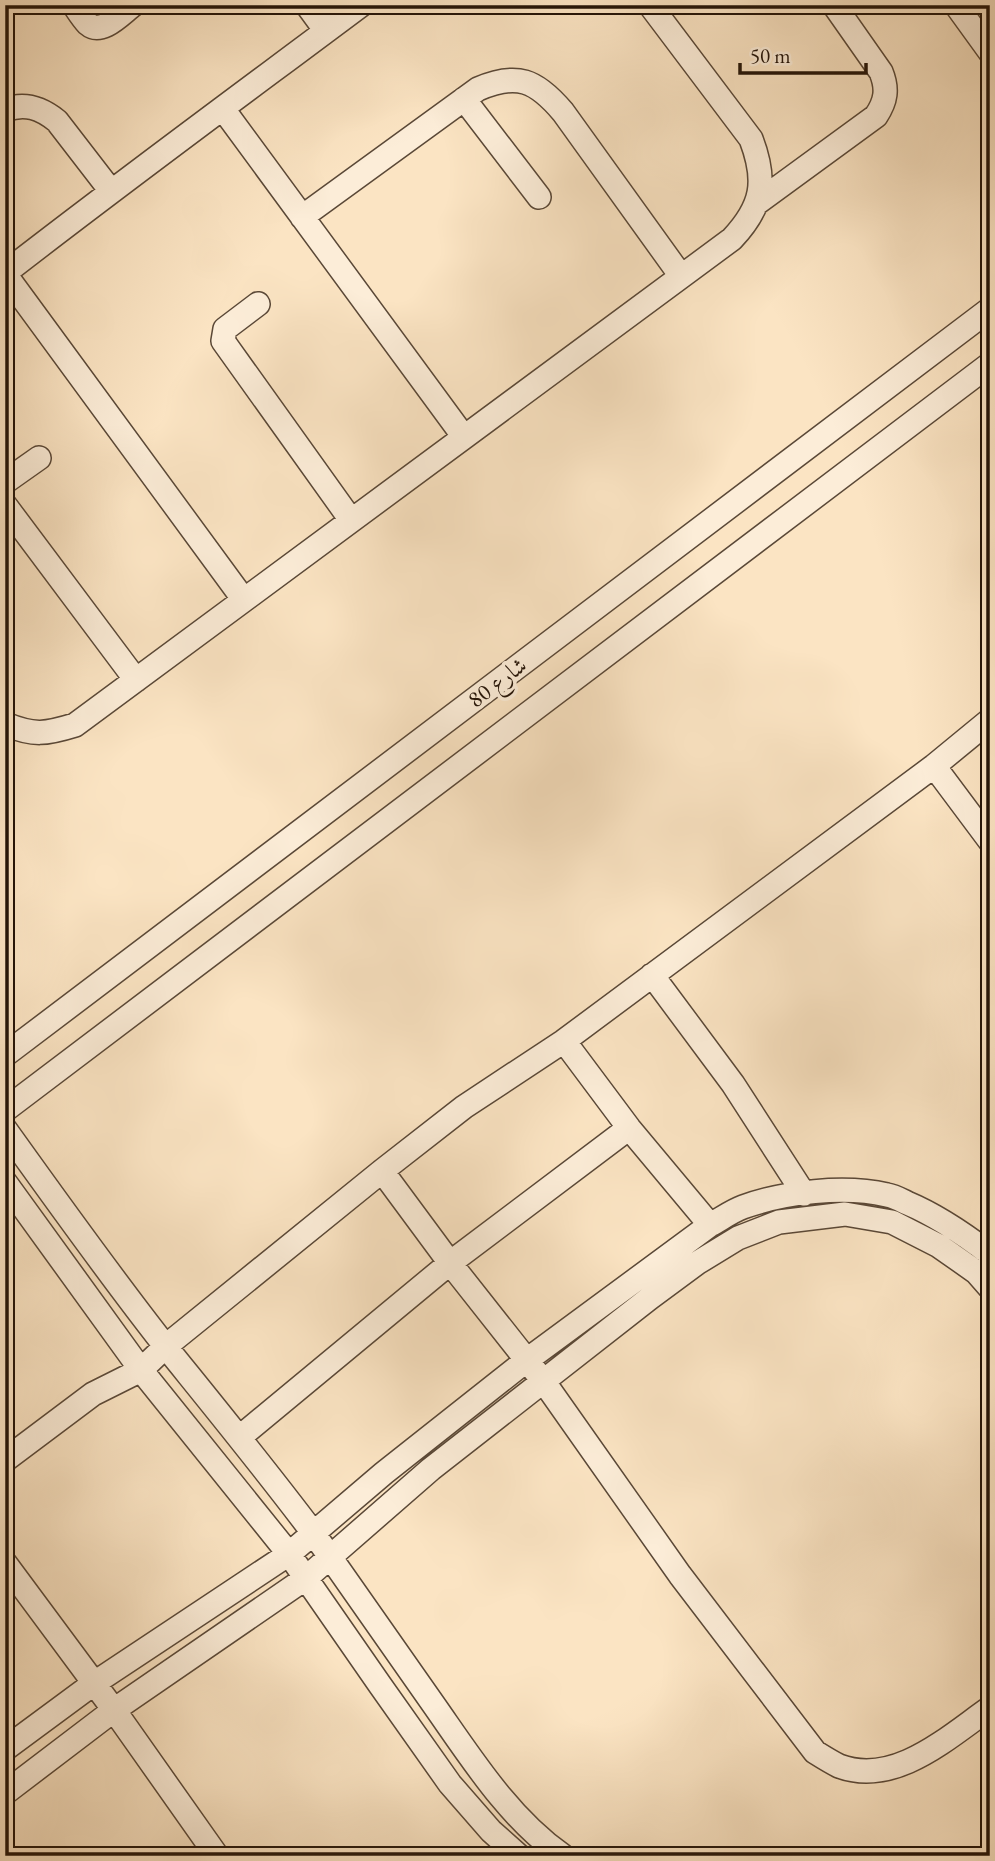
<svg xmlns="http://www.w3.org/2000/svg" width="995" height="1861" viewBox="0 0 995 1861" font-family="'EB Garamond',Amiri,serif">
	<rect width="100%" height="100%" fill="#fbe4c3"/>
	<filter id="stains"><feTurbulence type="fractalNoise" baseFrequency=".00286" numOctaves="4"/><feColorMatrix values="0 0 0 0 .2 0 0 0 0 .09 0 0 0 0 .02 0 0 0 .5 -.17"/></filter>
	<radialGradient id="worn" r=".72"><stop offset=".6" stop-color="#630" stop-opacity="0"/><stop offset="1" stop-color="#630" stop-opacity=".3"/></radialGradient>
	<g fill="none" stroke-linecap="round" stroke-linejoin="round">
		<g stroke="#5a4837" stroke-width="26">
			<path id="minor" d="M74,5C78,11 83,19 88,24C102,36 122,13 133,5
				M307,5L326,31
				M956,5L990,52
				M464,99L539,197
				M223,109L464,437
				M5,110C25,102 41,108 57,121L111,191
				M757,203L876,116C886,101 888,89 881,72L834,5
				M302,217L478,89C517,72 536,80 563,112L681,276
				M5,273C122,182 242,94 361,5
				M5,274L244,600
				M258,304L225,329L223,341L351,520
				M5,482L39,458
				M5,505L136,680
				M5,724C34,736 46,734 75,725L732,239C763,206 767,181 751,139L650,5
				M934,766L990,841
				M652,975L733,1084L804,1194
				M564,1041L629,1128L710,1225
				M5,1055L990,309
				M5,1110L990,364
				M5,1129C58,1203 110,1276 166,1347C216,1409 266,1470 314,1534C355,1592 395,1650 436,1708C473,1761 510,1819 563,1856
				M382,1171L450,1263L544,1382L680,1575L815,1752C823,1757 831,1762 839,1766C895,1787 948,1737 990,1708
				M5,1182L141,1370L289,1554L380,1685L450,1784L491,1831L519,1856
				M240,1437L450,1263L629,1128
				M5,1460L93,1394L141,1370L166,1346L382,1171L464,1107L564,1041L934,766L990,720
				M5,1563L114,1710L217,1856
				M5,1749L93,1684L289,1554L384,1473L527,1360L710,1225C721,1219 732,1211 743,1207C785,1192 844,1185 887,1195C894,1196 901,1200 907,1203C938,1216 964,1234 990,1254
				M5,1793L114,1710L306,1578L431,1469L651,1297L697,1263L738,1238L779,1222L845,1214L892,1222L939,1246L976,1272L990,1288"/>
		</g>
		<use href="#minor" stroke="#fcedd8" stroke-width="23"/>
	</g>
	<g text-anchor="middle" stroke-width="7" stroke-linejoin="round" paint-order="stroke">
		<g font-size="23" fill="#241408" stroke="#fcedd8">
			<text transform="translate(497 682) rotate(-37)" y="8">شارع 80</text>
		</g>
	</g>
	<rect width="995" height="1861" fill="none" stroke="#fbe4c3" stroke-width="28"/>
	<rect x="7" y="7" width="981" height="1847" fill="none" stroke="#241408" stroke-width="3.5"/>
	<rect x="14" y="14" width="967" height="1833" fill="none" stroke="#241408" stroke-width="2"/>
	<path d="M740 63v10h126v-10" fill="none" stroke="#241408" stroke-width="3.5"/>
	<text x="750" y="63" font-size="21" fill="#241408" stroke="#fcedd8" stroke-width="5" paint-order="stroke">50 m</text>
	<rect width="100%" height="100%" filter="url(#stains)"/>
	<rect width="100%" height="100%" fill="url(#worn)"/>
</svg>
